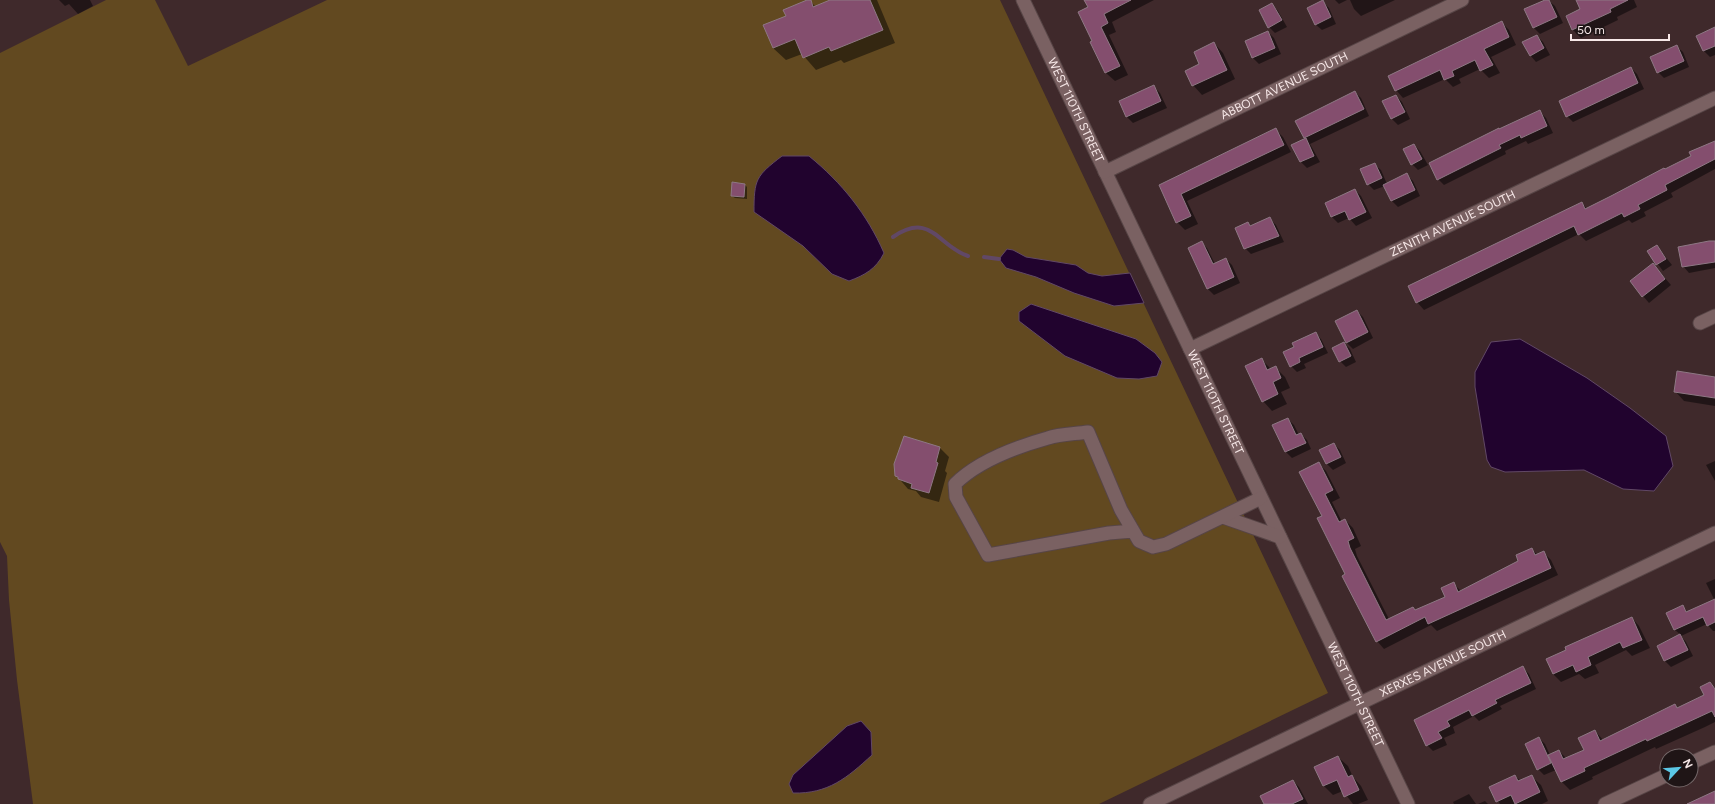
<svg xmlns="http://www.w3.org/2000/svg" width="1715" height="804" viewBox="0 0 1715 804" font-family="Figtree,sans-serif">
	<rect width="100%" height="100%" fill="#3f292b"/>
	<path fill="#624920" d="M106,0H155L188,66L327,0H1000L1328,693L1099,804H33L17,680L9,600L7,556L0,542V53Z"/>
	<path fill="#21032e" stroke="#614866" d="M782,156H809C842,183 867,214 884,253C876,269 865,275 849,281L832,274L803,246L754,212C754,179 756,176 782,156Z
		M1007,249L1013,250L1026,257L1076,265L1088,273L1102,276L1130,273L1144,303L1114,306L1074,293L1036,277L1006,268L999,259Z
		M1031,304L1136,339L1155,353L1162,362L1157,376L1139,379L1117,378L1065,356L1019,321V312Z
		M1520,339L1587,378L1630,408L1666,436L1673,466L1654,491L1623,489L1584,470L1505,472L1491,467L1487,460L1475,387V372L1491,342Z
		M861,721L871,732L872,755C847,778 828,794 793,793L789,784L793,775L847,726Z"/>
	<path fill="#0007" d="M59,0H90L93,6L78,14L69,4L65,6Z
		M809,0L816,7L833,0H877L895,43L844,63L841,60L816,70L802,54L786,60L773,48L764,26L787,17Z
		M1088,0H1154L1112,22L1116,32L1109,35L1128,75L1115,81L1106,73L1091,43L1094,41Z
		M1335,0H1347L1339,4Z
		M1350,0H1395L1361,16L1354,9Z
		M1548,0L1555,6L1563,23L1540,34L1533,27Z
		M1577,0H1634L1637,7L1617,17L1618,20L1581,38L1573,30L1567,16L1581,10Z
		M1323,2L1329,8L1336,24L1322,30L1315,24Z
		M1272,4L1278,11L1287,27L1275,33L1269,27Z
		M1501,22L1509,30L1516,45L1491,57L1500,73L1489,78L1480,69L1459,79L1461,83L1453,87L1445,79L1403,98L1396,90Z
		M1715,28V55L1710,57L1704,51L1697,36Z
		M1268,32L1274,38L1281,54L1259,64L1253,58Z
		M1537,36L1543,42L1550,55L1536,62L1530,55Z
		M1214,43L1223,53L1235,79L1202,95L1193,85L1201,64Z
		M1676,46L1683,52L1689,67L1664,78L1658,72Z
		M1631,68L1637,74L1644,89L1573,122L1567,116Z
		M1154,87L1160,93L1167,108L1133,123L1127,117L1120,102Z
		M1355,92L1361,98L1369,116L1310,144L1320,162L1307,168L1301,162L1293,146L1306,139L1305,137Z
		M1396,96L1402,102L1410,119L1398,125L1392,119L1384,102Z
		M1540,112L1546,118L1553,133L1528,144L1526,141L1505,151L1506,154L1444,185L1438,179L1499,130Z
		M1276,130L1283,137L1291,152L1187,201L1198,224L1185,230L1177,222L1160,185Z
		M1715,141V169L1671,193L1673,197L1644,212L1646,216L1632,223L1629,220L1586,241L1579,234L1424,310L1417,302L1582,203L1587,209L1692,156Z
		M1414,145L1420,151L1428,165L1418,170L1412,164Z
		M1374,164L1381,170L1387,184L1407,175L1413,181L1420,196L1398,207L1392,201L1385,186L1374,190L1368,184Z
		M745,185L747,187V199L735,198L732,196Z
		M1355,190L1361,196L1372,218L1356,226L1349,218L1338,223L1332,217L1326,204Z
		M1270,219L1276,225L1284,242L1251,254L1245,248L1248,223L1252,227Z
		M1201,242L1207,248L1215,264L1226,259L1232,265L1240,283L1214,295L1208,289L1189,249Z
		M1715,242V268L1689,273L1683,266Z
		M1657,246L1672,265L1663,271L1649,252Z
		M1653,264L1671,285L1649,303L1631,282Z
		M1357,311L1363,317L1373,338L1353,349L1347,343L1337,321Z
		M1315,333L1321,339L1328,353L1304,364L1306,368L1297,372L1291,366L1295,348Z
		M1344,343L1350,349L1356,362L1346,367L1340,361Z
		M1261,359L1271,369L1276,368L1285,377L1290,388L1281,392L1287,404L1272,411L1263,401Z
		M1715,378V406L1684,401L1675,391Z
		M1288,419L1294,425L1299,435L1301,434L1307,440L1311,449L1292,458L1286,452L1274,426Z
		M904,437L940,448L949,457L945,471L947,473L939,502L921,497L916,491L908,489L896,475Z
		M1334,444L1340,450L1346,463L1333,470L1327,464L1320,450Z
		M1715,461V481L1706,465Z
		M1318,463L1326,471L1340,498L1332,502L1342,522L1345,520L1353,528L1361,546L1355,549L1357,556L1389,619L1416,611L1446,598L1454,584L1461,591L1520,561L1531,549L1538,555L1543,552L1551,560L1558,575L1437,631L1431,625L1384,649L1377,641L1346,575L1323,516Z
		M1715,579V631H1713L1707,624L1681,636L1686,642L1693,656L1671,667L1665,661L1658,646L1681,635L1675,630L1668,614L1682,607L1688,612L1715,601L1706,583Z
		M1632,618L1639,626L1650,648L1632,656L1626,650L1595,665L1599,673L1585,679L1579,674L1561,682L1553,674Z
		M1523,668L1529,674L1536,689L1500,706L1502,709L1479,721L1474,716L1453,727L1455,733L1444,738L1447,745L1433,751L1427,745L1415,721Z
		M1710,683L1715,688V722L1705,727L1656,749L1655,747L1592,777L1593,779L1570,790L1561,781L1556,770L1544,775L1538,769L1539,738L1545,744L1550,755L1559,751L1567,759L1585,751L1595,731L1604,741L1675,705L1678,709L1705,695Z
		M1338,757L1348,766L1353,777L1361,786L1368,800L1358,804H1353L1343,791L1333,795L1324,786L1315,767Z
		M1515,776L1521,781L1531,776L1541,785L1548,801L1542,804H1500L1490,788Z
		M1293,781L1299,787L1308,804H1265Z
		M1469,794L1476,804H1454L1453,802Z
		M1485,801L1488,804H1478Z"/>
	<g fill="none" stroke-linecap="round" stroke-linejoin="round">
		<path stroke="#614866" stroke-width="4" d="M893,237C931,211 938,246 968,256
			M984,257L999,259"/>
	</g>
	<path fill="#844e6e" stroke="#8e7884" d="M807,0H811L813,7L830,0H870L883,30L831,51L829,47L803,58L795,39L773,48L763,25L786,16L783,10Z
		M1084,0H1131L1104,14L1108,23L1101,27L1120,66L1105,73L1090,42L1092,41L1078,12L1088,7Z
		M1323,0L1331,17L1315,25L1307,8Z
		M1545,0H1549L1557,17L1533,28L1524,9Z
		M1576,0H1628L1610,9L1611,12L1572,30L1566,16L1580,9Z
		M1272,3L1282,20L1268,28L1259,10Z
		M1502,21L1509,37L1484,49L1493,65L1480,71L1475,60L1452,71L1454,76L1444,80L1440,70L1395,91L1388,76Z
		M1715,27V46L1703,51L1696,36Z
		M1268,31L1275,48L1252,58L1245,41Z
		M1537,35L1544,48L1530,56L1522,42Z
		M1214,42L1227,70L1192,86L1185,71L1199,64L1194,52Z
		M1677,45L1684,61L1657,73L1650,57Z
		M1631,67L1638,83L1566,117L1559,101Z
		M1154,85L1161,101L1126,117L1119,101Z
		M1355,91L1364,109L1304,138L1295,121Z
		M1396,95L1405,112L1391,119L1382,101Z
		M1540,110L1547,126L1521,138L1520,135L1499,145L1501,148L1437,180L1429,163L1499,128V129Z
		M1276,128L1284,145L1181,194L1191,216L1176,223L1159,185Z
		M1306,138L1314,156L1300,162L1291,145Z
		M1715,141V159L1665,185L1667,190L1638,205L1640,209L1624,217L1622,213L1578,235L1574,226L1416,303L1408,286L1582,202L1585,209L1611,196L1664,168L1665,169L1691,156L1689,152Z
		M1414,144L1422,159L1411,165L1403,149Z
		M1375,163L1382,178L1367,185L1360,169Z
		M1407,173L1415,190L1391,201L1383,185Z
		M732,182L745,184L744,197L731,196Z
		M1355,189L1366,212L1349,220L1345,211L1331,217L1325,203Z
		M1270,217L1279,236L1244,249L1235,228L1248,222L1250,226Z
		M1202,241L1213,264L1226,258L1234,277L1207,289L1188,248Z
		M1709,241H1715V262L1682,267L1678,247Z
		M1657,245L1666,259L1656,265L1647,251Z
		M1653,263L1665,279L1642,297L1630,281Z
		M1357,310L1368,332L1346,343L1335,321Z
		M1316,332L1323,347L1299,358L1300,362L1290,367L1283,352L1294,347L1292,343Z
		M1344,342L1351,356L1339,362L1332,348Z
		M1262,358L1267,370L1276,366L1281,378L1273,382L1278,394L1262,402L1245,366Z
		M1677,371L1715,377V398L1674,392Z
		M1288,418L1296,435L1301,433L1306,443L1285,452L1272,425Z
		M904,436L940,447L936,462L938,463L929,493L911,488L912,484L898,479V477L895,476L894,464Z
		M1334,443L1341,457L1326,464L1319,450Z
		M1319,462L1333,490L1325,494L1339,522L1345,519L1354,538L1348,541L1350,548L1386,620L1413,607L1415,610L1445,597L1441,588L1454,582L1458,592L1518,561L1516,555L1532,548L1535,555L1544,551L1551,568L1428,624L1425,617L1376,642L1342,576L1345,574L1317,518L1322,516L1299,472Z
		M1715,599V622L1707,626L1703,617L1674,630L1666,613L1683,605L1686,612Z
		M1632,617L1642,640L1623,648L1620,642L1588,657L1591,665L1576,672L1573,665L1553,674L1546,659L1566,650L1565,647Z
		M1680,634L1688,650L1664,661L1657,646Z
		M1523,666L1531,683L1495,700L1497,703L1472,716L1469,710L1447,721L1450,726L1438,732L1442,738L1426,746L1414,720Z
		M1710,682L1715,689V717L1712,711L1647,741L1646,739L1584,768L1585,771L1561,782L1548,755L1559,750L1563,759L1584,750L1578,738L1595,730L1600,741L1675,704L1677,708L1704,695L1700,687Z
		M1539,737L1551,763L1537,770L1525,744Z
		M1338,756L1348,777L1352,775L1359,790L1344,797L1337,780L1323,786L1314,767Z
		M1515,775L1518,781L1532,775L1540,792L1515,804L1511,795L1496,802L1489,787Z
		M1293,780L1303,799L1292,804H1264L1260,796Z
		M1715,791V804H1687Z"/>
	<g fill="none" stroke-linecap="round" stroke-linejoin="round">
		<g stroke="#574546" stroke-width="15">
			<g id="minor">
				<path id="s1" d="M1023,0L1408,804"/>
				<path id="s2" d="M1105,172L1462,0"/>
				<path d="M1700,323L1715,316"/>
				<path id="s3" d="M1190,349L1715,98"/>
				<path d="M1223,517L1280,537"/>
				<path d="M1133,531L1109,533L988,555L956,497L955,484C978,461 1016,447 1048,438C1060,434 1075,434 1088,432L1121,510L1139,541L1153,547L1166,544L1261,498"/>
				<path d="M1691,763L1715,752"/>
				<path id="s4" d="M1150,804L1715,533"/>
				<path d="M1605,804L1667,775"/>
			</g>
		</g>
		<use href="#minor" stroke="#7a6162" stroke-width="13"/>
	</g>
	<g text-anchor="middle" stroke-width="4" stroke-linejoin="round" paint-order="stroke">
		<g font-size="12" fill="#f7e8e8" stroke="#1f1516">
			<text dy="4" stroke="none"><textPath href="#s2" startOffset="199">ABBOTT AVENUE SOUTH</textPath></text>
			<text dy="4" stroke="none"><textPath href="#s1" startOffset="122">WEST 110TH STREET</textPath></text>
			<text dy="4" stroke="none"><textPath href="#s3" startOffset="291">ZENITH AVENUE SOUTH</textPath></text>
			<text dy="4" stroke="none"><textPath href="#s1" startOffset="446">WEST 110TH STREET</textPath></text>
			<text dy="4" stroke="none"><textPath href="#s4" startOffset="325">XERXES AVENUE SOUTH</textPath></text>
			<text dy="4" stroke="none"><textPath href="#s1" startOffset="770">WEST 110TH STREET</textPath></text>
		</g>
	</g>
	<g transform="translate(1679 768) rotate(64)"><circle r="19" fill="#1f1516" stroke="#75696a"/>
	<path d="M0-3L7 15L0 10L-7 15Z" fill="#5bc8e6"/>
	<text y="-6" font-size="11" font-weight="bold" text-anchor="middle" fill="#f7e8e8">N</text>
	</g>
	<path d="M1571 34v6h98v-6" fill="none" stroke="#f7e8e8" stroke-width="2"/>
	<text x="1577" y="34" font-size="12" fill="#f7e8e8" stroke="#1f1516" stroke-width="3" paint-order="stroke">50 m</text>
</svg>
